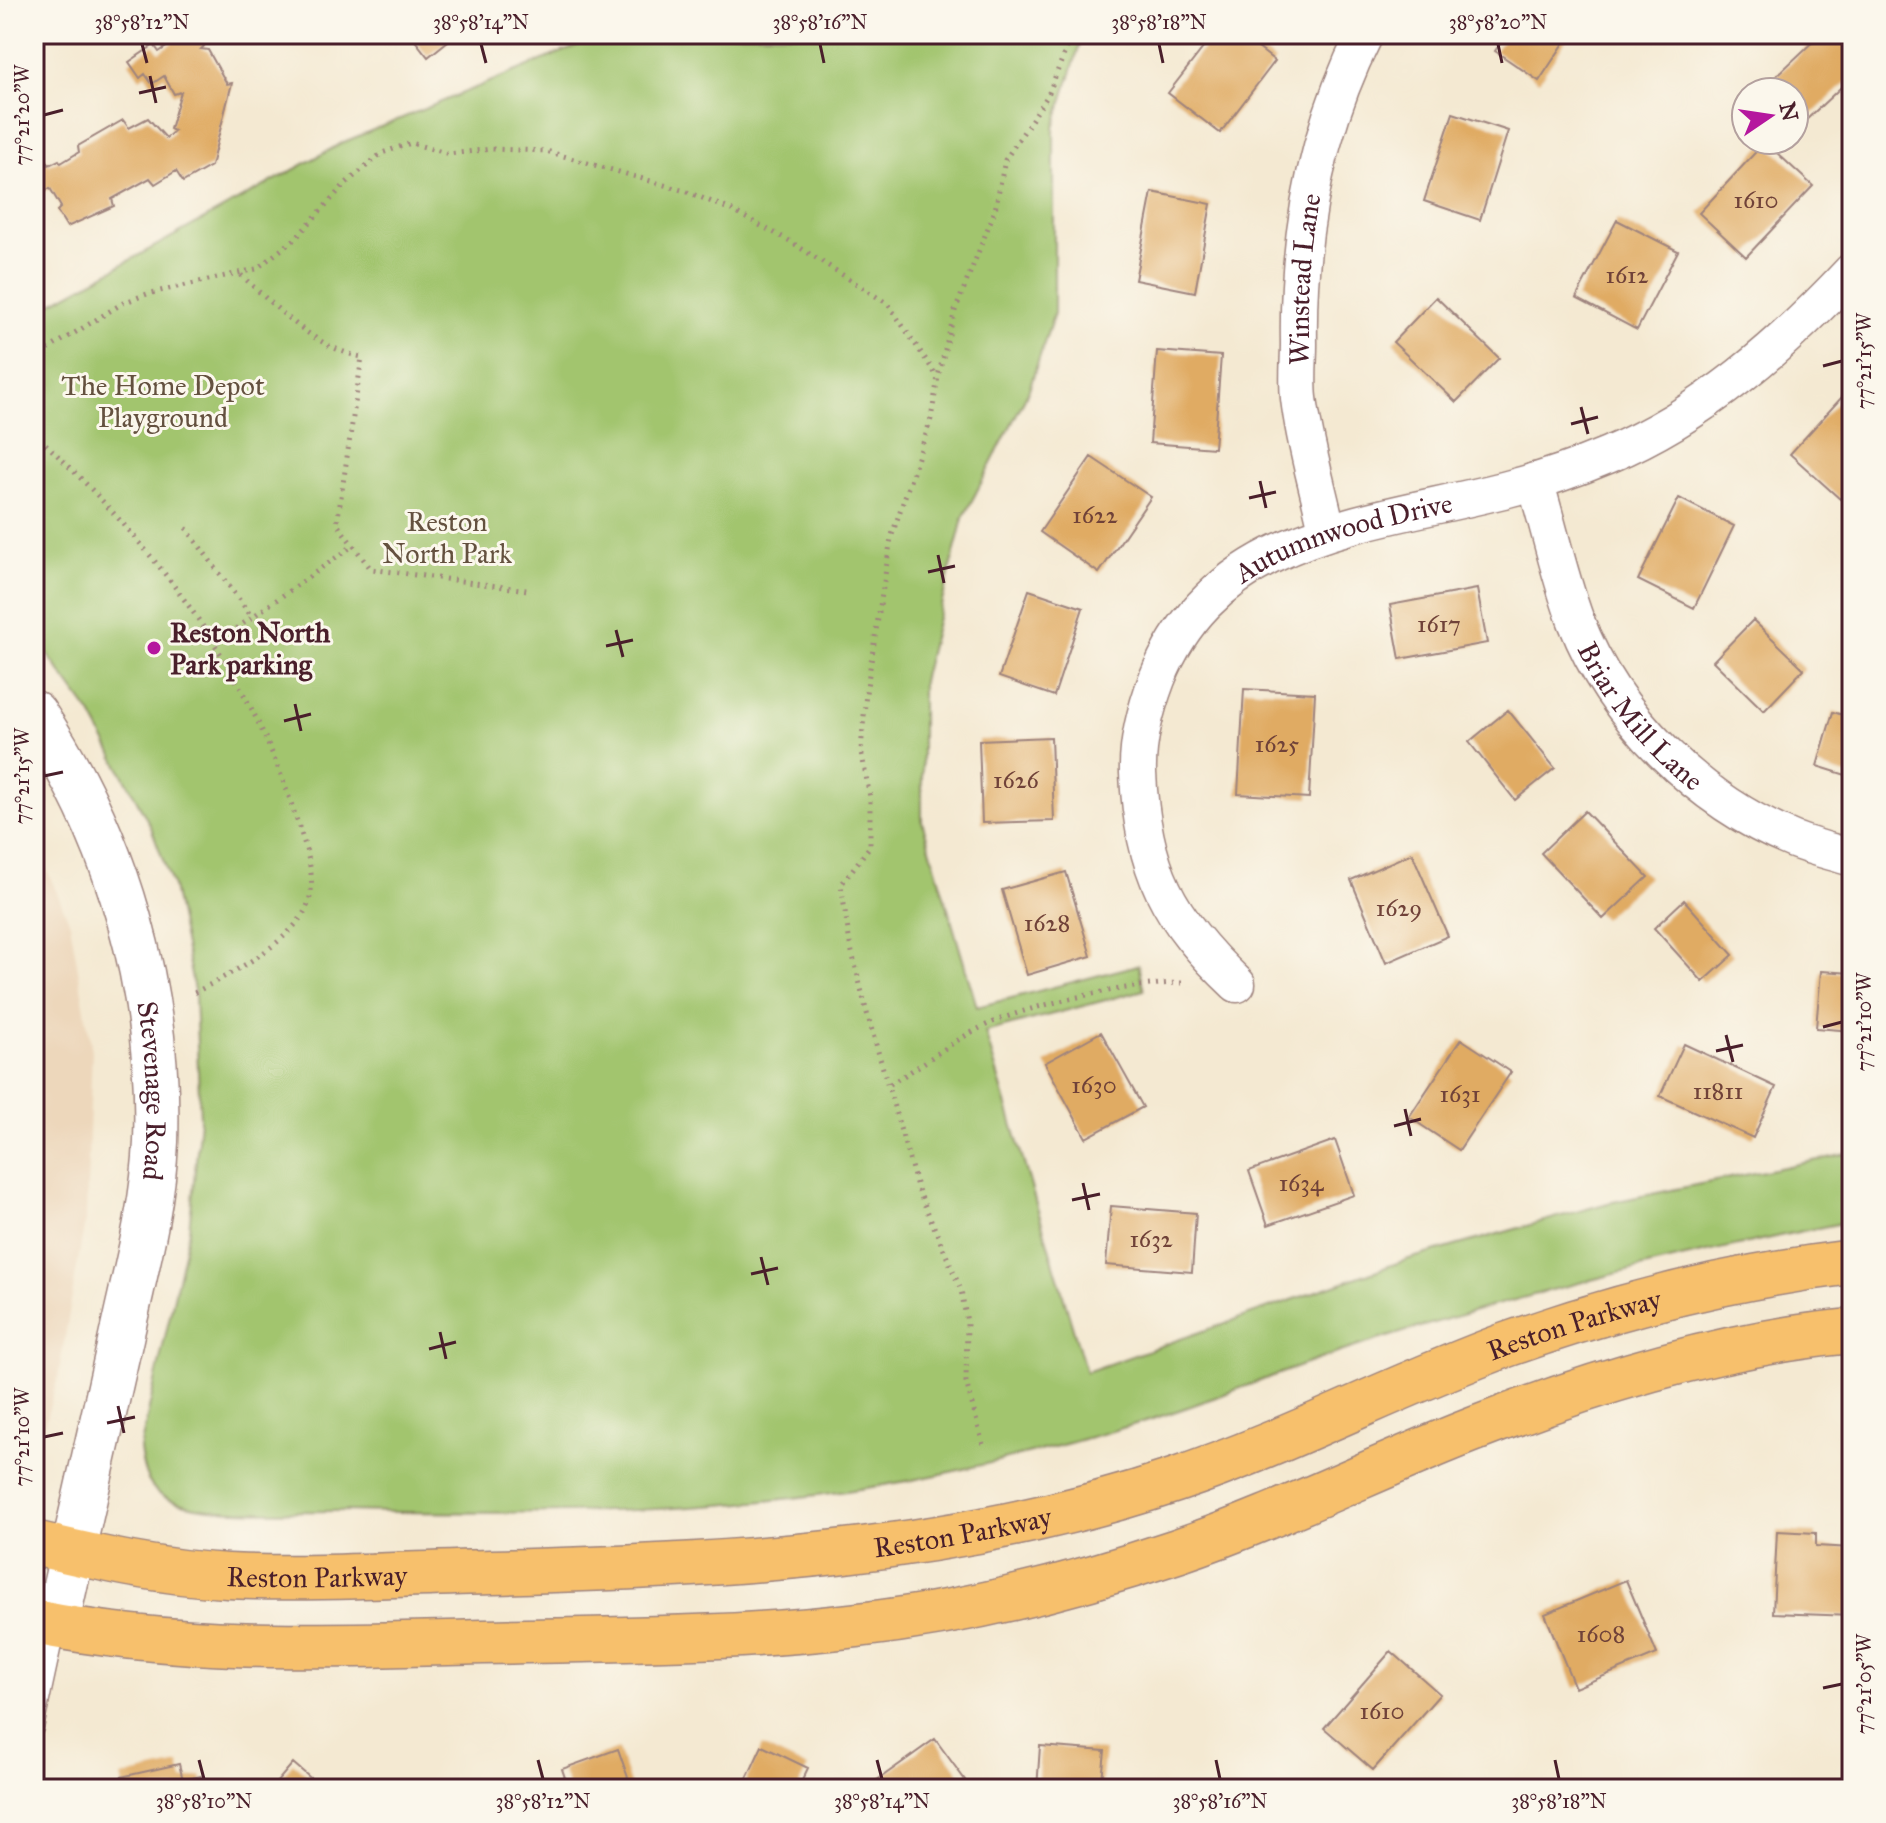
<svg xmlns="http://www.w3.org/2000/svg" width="1886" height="1823" viewBox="0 0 1886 1823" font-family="'IM FELL Great Primer',serif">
	<rect width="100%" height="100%" fill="#fbf7ec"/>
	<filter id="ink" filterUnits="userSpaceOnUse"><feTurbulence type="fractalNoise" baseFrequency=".0125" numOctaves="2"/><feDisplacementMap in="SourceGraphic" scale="16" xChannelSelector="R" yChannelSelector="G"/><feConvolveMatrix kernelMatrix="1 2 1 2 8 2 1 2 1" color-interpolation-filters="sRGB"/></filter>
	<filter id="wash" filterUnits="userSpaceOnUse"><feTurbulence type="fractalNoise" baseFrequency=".006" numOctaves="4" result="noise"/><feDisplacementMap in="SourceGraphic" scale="32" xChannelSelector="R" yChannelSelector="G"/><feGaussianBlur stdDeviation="1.8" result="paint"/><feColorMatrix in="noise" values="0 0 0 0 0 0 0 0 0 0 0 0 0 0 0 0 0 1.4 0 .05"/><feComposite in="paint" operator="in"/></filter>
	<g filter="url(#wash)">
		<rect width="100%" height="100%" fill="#f4e9d2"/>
		<path fill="#edd7bb" d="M34,840L70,923L92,1051L86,1215L58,1377L39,1443L34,1449Z"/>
		<path fill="#a2c56e" stroke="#76724c" stroke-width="2" d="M606,34H1083L1054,128V313L1028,392L963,518L922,681V821L977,1007L1138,965L1144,990L985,1032L1086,1372L1409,1259L1608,1203L1852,1153V1221C1687,1254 1526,1293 1365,1344C1291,1367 1220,1398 1146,1421C1077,1442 1007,1460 937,1475C742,1516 537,1515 339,1511C297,1510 183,1520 155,1490C144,1478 142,1464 140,1449L189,1230L200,1120L195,995L173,887L151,827L91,714L34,636V313L344,142Z"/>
		<g id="blocks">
			<path fill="#e0ab63" d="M186,34H197L204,46L201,49L208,50L227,84L232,83L211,166L183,182L176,171L155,184L150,178L112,199L114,206L67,227L57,211L61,207L50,188L43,192L34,175V165L46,159L49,165L59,160L61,163L79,152L78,146L123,120L129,128L148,118L166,138L174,131L170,129L181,92L174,94L164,76L152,84L145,74L140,78L129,62L154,45L159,52Z
				M410,34H447L444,37L448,41L428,57Z
				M1214,34H1240L1275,61L1220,133L1168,93Z
				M1507,34H1570L1539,81L1495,51Z
				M1821,34H1852V77L1805,121L1794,110V92H1778L1769,83Z
				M1453,113L1508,131L1480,220L1424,201Z
				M1765,142L1813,186L1746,257L1699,213Z
				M1152,192L1211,204L1195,292L1135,280Z
				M1617,220L1678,251L1637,330L1576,298Z
				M1436,297L1499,358L1456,402L1393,342Z
				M1157,351L1221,356L1214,448L1150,443Z
				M1852,386V485L1840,499L1790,454Z
				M1091,457L1151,497L1099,573L1040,532Z
				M1679,498L1734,526L1694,608L1638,580Z
				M1477,589L1487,643L1400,659L1390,605Z
				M1029,590L1083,608L1054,696L999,677Z
				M1753,620L1804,669L1764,711L1713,661Z
				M1244,689L1315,693L1309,798L1238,794Z
				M1508,710L1555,768L1515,800L1469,742Z
				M1833,712L1852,718V777L1817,766Z
				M1051,737L1054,821L982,823L979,740Z
				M1585,811L1648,877L1603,919L1541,853Z
				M1412,853L1448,936L1386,963L1351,880Z
				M1066,872L1091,956L1027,975L1002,890Z
				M1684,900L1733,955L1703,982L1654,928Z
				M1821,971L1852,973V1031L1816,1028Z
				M1101,1032L1143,1107L1086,1138L1045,1063Z
				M1461,1039L1511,1072L1459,1150L1409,1117Z
				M1684,1044L1776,1087L1753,1138L1660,1096Z
				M1335,1140L1354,1195L1268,1225L1249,1171Z
				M1111,1206L1196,1213L1192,1272L1106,1265Z
				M1777,1531L1816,1533V1546L1852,1548V1616L1773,1613Z
				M1626,1580L1657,1654L1575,1688L1545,1614Z
				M1391,1651L1440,1694L1373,1770L1324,1728Z
				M935,1739L965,1780L952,1789H881L876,1781Z
				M762,1746L808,1768L798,1789H742Z
				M1040,1746L1105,1751L1101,1789H1037Z
				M618,1749L632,1789H569L562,1769Z
				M293,1763L323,1789H271Z
				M179,1764L183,1780L201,1776L204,1789H124L121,1777Z"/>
		</g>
	</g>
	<g filter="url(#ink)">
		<use href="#blocks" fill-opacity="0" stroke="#9f847e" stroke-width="2"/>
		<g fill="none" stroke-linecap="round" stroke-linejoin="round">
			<g stroke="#9f847e" stroke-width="21">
				<path id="service" d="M34,1728L56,1626"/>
			</g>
			<g stroke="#9f847e" stroke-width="39">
				<g id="minor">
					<path id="s1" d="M1535,481C1549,527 1559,576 1576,621C1613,717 1699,801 1794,840C1812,847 1833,852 1852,858"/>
					<path id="s2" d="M1327,530C1318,487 1304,442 1299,398C1297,380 1299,361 1299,343C1297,234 1316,131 1365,34"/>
					<path id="s3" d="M1237,984C1168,919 1142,869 1138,773C1137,742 1146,708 1157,679C1217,528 1375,524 1511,488C1543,480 1577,468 1608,455C1703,415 1782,346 1852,271"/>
				</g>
			</g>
			<g stroke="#9f847e" stroke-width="47">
				<g id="tertiary">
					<path id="s4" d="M34,713C119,840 161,990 156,1142C153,1208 135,1273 121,1338C99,1434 78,1530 56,1626"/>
				</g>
			</g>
			<g stroke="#9f847e" stroke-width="47">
				<g id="primary">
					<path id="s5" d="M34,1543C97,1558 163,1573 228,1576C315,1580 404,1574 491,1572C723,1566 954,1555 1176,1480C1289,1442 1394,1386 1506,1345C1618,1305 1734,1276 1852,1262"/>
					<path d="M34,1622C182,1652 333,1646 483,1642C607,1639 734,1640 858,1625C966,1613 1073,1586 1177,1551C1281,1516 1378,1466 1480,1427C1598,1381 1726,1342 1852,1331"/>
				</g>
			</g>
			<path stroke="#9f847e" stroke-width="5" stroke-dasharray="2 6" stroke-linecap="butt" d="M241,275C276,307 314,348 362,357L337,524L371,569L527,590
				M34,358L123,303L147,294L256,269L295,239L345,184L382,153L411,143L449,154L492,149L546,151L685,191L729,209L788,240L888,304L937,376
				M34,433C149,540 247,663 295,815C304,843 318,876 308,904C294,942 228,975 194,993
				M186,528L252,617
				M217,642L354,545
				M890,1084C920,1067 948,1044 978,1029C1024,1005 1134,982 1186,983
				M983,1444L966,1382L967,1322L961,1290L917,1187L867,1013L850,944L841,885L870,846V797L861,750L866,693L891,538L931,419L938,377L955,311L995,210L1005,160L1048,95L1072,34"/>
			<use href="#service" stroke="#fff" stroke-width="18"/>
			<use href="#minor" stroke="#fff" stroke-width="36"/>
			<use href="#tertiary" stroke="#fff" stroke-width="44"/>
			<use href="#primary" stroke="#f7c06c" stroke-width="44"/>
		</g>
	</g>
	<path fill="none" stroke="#4a1f2b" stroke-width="3" d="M142,44L147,63M481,44L486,63M820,44L824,63M1159,44L1163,63M1498,44L1502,63M150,76L156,103M139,93L166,87M44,115L63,110M1823,366L1842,361M1581,407L1588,434M1571,424L1598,417M1260,481L1266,508M1249,498L1276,492M938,555L944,583M928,572L955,566M616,630L623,657M606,646L633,640M295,704L301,731M284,721L311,714M44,776L63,772M1823,1027L1842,1022M1726,1035L1733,1062M1716,1051L1743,1045M1405,1109L1411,1136M1394,1126L1421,1119M1083,1183L1089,1210M1072,1200L1100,1194M761,1257L768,1285M751,1274L778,1268M440,1332L446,1359M429,1349L456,1342M118,1406L124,1433M107,1423L135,1417M44,1437L63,1433M1823,1688L1842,1684M199,1760L204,1779M538,1760L543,1779M877,1760L882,1779M1216,1760L1220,1779M1555,1760L1559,1779"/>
	<circle fill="#b5179e" stroke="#fbf7ec" stroke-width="3" cx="154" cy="648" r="8"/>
	<g text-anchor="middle" stroke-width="6" stroke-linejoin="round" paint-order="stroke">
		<g font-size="24" fill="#704239">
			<text x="1756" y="208">1610</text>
			<text x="1627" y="283">1612</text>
			<text x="1095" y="523">1622</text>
			<text x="1439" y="632">1617</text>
			<text x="1277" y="752">1625</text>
			<text x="1016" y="788">1626</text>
			<text x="1399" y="916">1629</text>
			<text x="1047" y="931">1628</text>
			<text x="1094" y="1093">1630</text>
			<text x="1718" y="1099">11811</text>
			<text x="1460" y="1102">1631</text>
			<text x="1301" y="1191">1634</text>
			<text x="1151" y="1247">1632</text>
			<text x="1601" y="1642">1608</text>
			<text x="1382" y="1719">1610</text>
		</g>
		<g font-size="28" fill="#4a1f2b" stroke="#fbf7ec">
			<text dy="10" stroke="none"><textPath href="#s2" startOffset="254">Winstead Lane</textPath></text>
			<text dy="10" stroke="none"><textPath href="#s3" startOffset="584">Autumnwood Drive</textPath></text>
			<text dy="10" stroke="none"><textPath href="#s1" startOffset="262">Briar Mill Lane</textPath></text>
			<text dy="10" stroke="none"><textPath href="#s4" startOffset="402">Stevenage Road</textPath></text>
			<text dy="10" stroke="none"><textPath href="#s5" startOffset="1582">Reston Parkway</textPath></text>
			<text dy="10" stroke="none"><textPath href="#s5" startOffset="934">Reston Parkway</textPath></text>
			<text dy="10" stroke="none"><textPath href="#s5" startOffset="286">Reston Parkway</textPath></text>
		</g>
		<g font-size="28" fill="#64513f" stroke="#fbf7ec">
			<text x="163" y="395">The Home Depot<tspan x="163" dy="32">Playground</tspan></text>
			<text x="447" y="531">Reston<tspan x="447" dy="32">North Park</tspan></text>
		</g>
		<g font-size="28" font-weight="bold" fill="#4a1f2b" stroke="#fbf7ec" text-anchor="start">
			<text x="170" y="642">Reston North<tspan x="170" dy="32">Park parking</tspan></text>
		</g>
	</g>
	<rect width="1886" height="1823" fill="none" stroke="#fbf7ec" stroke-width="88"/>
	<g transform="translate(1770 116) rotate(77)"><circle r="38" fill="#fbf7ec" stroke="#b4a19f" stroke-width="2"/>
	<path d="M0-6L14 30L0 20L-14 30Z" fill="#b5179e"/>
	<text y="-12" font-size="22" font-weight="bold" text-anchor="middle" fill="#4a1f2b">N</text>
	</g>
	<rect x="44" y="44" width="1798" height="1735" fill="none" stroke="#4a1f2b" stroke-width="3"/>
	<g font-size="20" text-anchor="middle" fill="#4a1f2b">
		<text x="142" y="29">38°58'12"N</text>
		<text x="481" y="29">38°58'14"N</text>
		<text x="820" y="29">38°58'16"N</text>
		<text x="1159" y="29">38°58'18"N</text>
		<text x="1498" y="29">38°58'20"N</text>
		<text transform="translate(22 115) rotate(-90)" y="7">77°21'20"W</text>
		<text transform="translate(1864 361) rotate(-90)" y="7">77°21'15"W</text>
		<text transform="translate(22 776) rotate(-90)" y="7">77°21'15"W</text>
		<text transform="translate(1864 1022) rotate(-90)" y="7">77°21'10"W</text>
		<text transform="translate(22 1437) rotate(-90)" y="7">77°21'10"W</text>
		<text transform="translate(1864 1684) rotate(-90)" y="7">77°21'05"W</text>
		<text x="204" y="1808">38°58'10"N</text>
		<text x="543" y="1808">38°58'12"N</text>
		<text x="882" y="1808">38°58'14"N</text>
		<text x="1220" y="1808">38°58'16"N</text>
		<text x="1559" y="1808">38°58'18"N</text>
	</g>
</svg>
